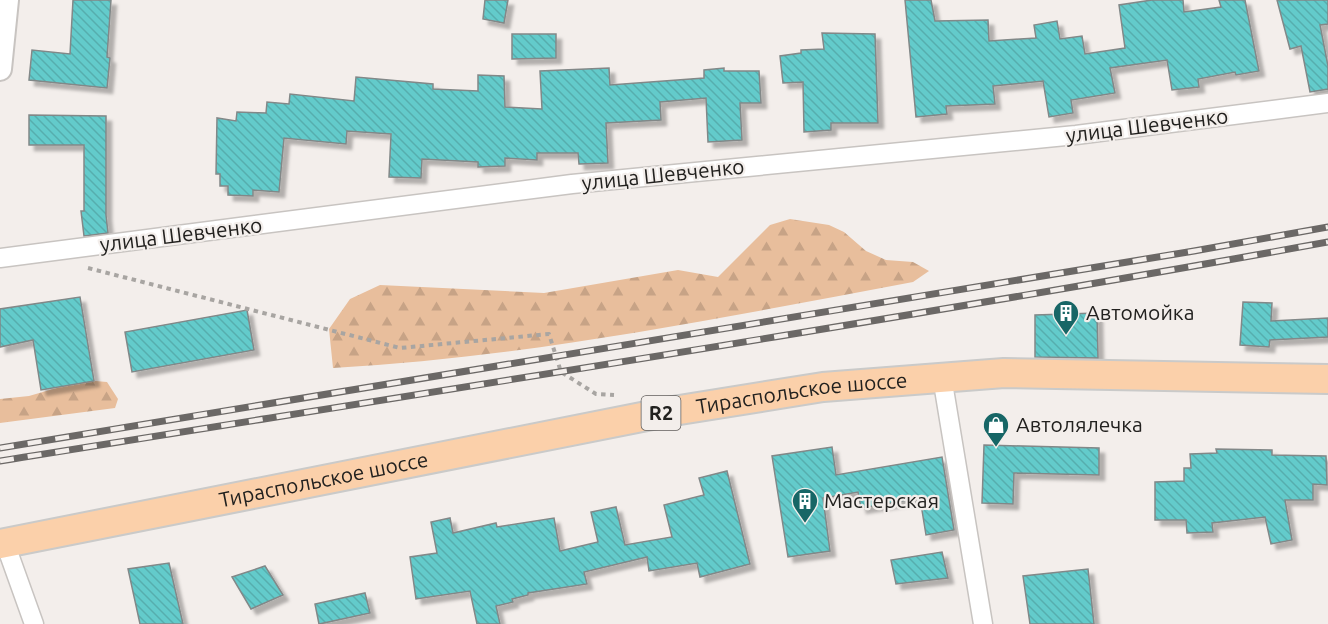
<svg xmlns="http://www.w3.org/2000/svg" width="1328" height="624" viewBox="0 0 1328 624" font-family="Ubuntu,sans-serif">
	<defs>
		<pattern id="forest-firs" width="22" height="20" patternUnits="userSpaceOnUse" patternTransform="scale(1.5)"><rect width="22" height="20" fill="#e8be9c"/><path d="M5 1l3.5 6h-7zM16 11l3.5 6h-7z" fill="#c7a386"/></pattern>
		<pattern id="building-back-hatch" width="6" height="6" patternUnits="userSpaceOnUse" patternTransform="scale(1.5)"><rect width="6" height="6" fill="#64cbcb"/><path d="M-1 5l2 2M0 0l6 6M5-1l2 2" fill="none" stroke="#56aeae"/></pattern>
		<filter id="shadow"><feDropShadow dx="5.5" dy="5.5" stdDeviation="1.5" flood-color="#0004"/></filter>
	</defs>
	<rect width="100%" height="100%" fill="#f3eeeb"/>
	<path fill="url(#forest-firs)" d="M790,219L829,225L844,232L866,251L886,260L913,262L929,271L913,282C721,318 529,357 333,368L329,329L350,299L380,285L544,293L678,270L718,277L770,225Z
		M84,380L107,382L118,399L115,408L0,423V399L29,396Z"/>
	<path fill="url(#building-back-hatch)" stroke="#828888" stroke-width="1.5" filter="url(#shadow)" d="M73,0H111L107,57L110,58L107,88L29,80L32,50L70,54Z
		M485,0H508L504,23L483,19Z
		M905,0H931L935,21L988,20L989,41L1036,38L1034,25L1057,21L1060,39L1082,36L1085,54L1125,48L1119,5L1152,0H1183L1184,12L1221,7L1219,0H1245L1259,71L1236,75L1235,72L1198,79L1199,87L1172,90L1167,60L1110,68L1115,93L1071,100L1073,113L1049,117L1043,81L993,86L995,104L946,106L947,114L916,117Z
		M1277,0H1328V24L1320,25L1328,66V89L1310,92L1301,46L1290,49Z
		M822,33L875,34L878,123H831V130L804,132L803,82L783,83L780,56L801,53V50L824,49Z
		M512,34H556V58L512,59Z
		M609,68L610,85L704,78V70L724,68V71H759L761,103H740L742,140L708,142L706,98L660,102L661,120L606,123L608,163L579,164L578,153H537V160L505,158V166L478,167V162L422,159L421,178L389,177L391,134L347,131L346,144L284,138L279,192L253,190V196L228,195V186H220V174H216L217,118L236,121L237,112L266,113L267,102L289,104L290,94L354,101L356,77L433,84V89L478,91V75L504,76L505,107L542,109L540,71Z
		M29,115L106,116V215L108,233L84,236L81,211H84V145H29Z
		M80,297L94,381L41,390L33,340L0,347V309Z
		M1243,302L1272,303L1271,321L1328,318V337L1270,340L1269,347L1240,345Z
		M247,310L254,350L132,372L125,332Z
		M1097,313L1098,358L1035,357V315Z
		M984,445L1099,448V475L1014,473L1013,504L982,503Z
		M832,447L836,475L942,457L954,530L926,535L920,498L861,508L858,492L823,498L830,551L788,557L772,456Z
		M1216,449L1272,450V455L1326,456L1327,485L1313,484V500H1285L1292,540L1271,544L1265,517L1212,523L1213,532L1187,533L1186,520H1155V482L1184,481V468H1191L1190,454L1217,453Z
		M727,471L750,564L700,577L697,563L649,571L647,557L584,572L587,584L528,593V595L512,599L513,602L496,606L500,624H477L470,591L416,599L410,557L437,553L431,522L450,518L453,533L496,523L497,527L554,518L560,551L598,542L591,512L616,507L625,545L672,537L664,505L704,495L699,478Z
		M942,552L948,578L896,584L891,560Z
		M169,563L183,624H140L128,569Z
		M265,566L283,595L251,609L232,577Z
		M1088,569L1094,624H1030L1023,576Z
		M365,593L370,613L319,624L315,604Z"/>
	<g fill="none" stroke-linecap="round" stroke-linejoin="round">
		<g stroke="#c8c4c1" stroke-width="21">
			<path id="minor" d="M0,258L572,184L1076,135L1328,103
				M942,377L983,624
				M5,543L34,624"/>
		</g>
		<g stroke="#c8c4c1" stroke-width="26">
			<path id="tertiary" d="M0,69L7,0"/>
		</g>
		<g stroke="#cacac9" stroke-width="32">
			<g id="primary">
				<path id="s1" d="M0,544L667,412L823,387L1004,373L1328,379"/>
			</g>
		</g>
		<path stroke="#a8a5a2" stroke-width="4" stroke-dasharray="4.5 4.5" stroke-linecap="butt" d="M88,268L400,348L549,334L561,372L596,394L614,395"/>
		<use href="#minor" stroke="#fff" stroke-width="18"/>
		<use href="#tertiary" stroke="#fff" stroke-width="22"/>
		<use href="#primary" stroke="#fbd0aa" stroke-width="28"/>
		<g stroke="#6b6866" stroke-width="7">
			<path id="rail" d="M0,448L1194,251L1328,227
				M0,461C443,390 887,322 1328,242"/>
		</g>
		<use href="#rail" stroke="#f3eeeb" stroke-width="4.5" stroke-dasharray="14" stroke-linecap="butt"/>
	</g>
	<defs>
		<g id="building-pin" transform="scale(1.35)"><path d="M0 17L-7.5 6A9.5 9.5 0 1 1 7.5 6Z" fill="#176666" stroke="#f3eeeb"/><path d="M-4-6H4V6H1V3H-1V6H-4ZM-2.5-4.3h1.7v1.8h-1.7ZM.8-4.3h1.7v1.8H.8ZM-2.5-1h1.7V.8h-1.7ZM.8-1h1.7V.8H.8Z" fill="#fff"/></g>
		<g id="shop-pin" transform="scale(1.35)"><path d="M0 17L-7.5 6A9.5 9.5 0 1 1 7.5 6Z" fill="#176666" stroke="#f3eeeb"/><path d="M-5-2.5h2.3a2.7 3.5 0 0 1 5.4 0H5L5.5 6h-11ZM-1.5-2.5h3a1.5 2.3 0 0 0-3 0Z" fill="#fff"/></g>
	</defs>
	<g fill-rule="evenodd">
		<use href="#building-pin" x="1066" y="313"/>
		<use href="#shop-pin" x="996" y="425"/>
		<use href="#building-pin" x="805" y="501"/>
	</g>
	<g text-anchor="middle" stroke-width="4.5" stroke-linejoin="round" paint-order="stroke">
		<rect fill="#f3eeeb" stroke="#615e5c" stroke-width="1.5" x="641.5" y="396" width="39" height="34" rx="4.5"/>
		<g font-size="20" font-weight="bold" fill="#22211f">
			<text x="661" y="420">R2</text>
		</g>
		<g font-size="21" fill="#22211f" stroke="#f3eeeb">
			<text transform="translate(1147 126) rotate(-7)" y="7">улица Шевченко</text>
			<text transform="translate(663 175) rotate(-6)" y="7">улица Шевченко</text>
			<text transform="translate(181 235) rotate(-7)" y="7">улица Шевченко</text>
			<text dy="7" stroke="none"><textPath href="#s1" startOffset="816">Тираспольское шоссе</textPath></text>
			<text dy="7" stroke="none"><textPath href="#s1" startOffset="330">Тираспольское шоссе</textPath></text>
		</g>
		<g font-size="21" fill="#22211f" stroke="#f3eeeb" text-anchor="start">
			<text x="1086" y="320">Автомойка</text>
			<text x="1016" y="432">Автолялечка</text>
			<text x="824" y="508">Мастерская</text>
		</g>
	</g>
</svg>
